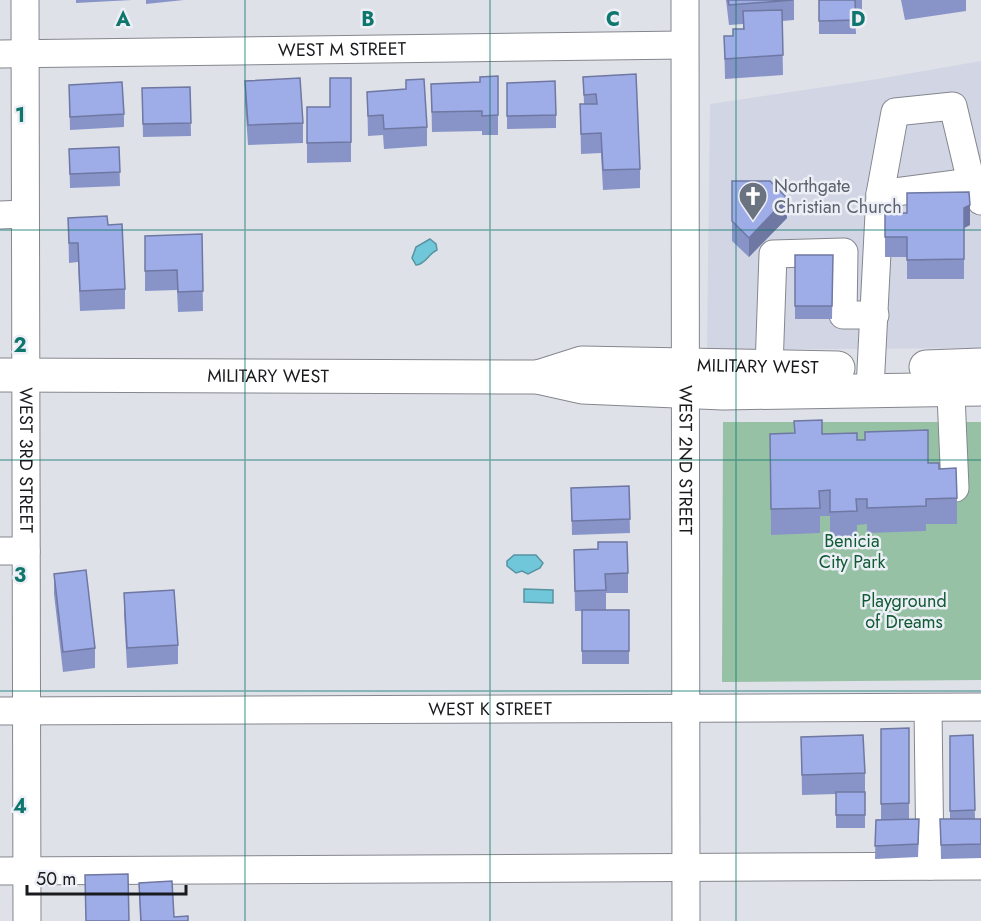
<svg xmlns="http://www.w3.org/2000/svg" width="981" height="921" viewBox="0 0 981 921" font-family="Jost,sans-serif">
	<rect width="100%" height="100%" fill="#dfe1e9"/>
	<path fill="#d1d5e4" d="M981,61V348L707,350L710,104L878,79Z"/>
	<path fill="#97c1a5" d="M723,422H981V680L722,682Z"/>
	<path fill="#71c7da" stroke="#5793a1" stroke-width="1.5" d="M430,239L436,244L437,250C428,254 426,264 416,265L412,258L416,247Z
		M514,555H536L543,563L540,568L528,574L522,571L516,573L507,566V561Z
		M524,589L553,590V603L524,602Z"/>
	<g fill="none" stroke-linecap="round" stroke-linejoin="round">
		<g stroke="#85878e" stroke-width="29">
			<g id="minor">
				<path id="s1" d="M25,0L27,921"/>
				<path id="s2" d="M685,0L686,921"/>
				<path id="s3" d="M0,54L684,45"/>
				<path d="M880,194L971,182"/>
				<path d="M0,215L25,214"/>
				<path d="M769,368L773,254L844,252L843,315H875"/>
				<path d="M950,371L955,488"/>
				<path d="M870,389L880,194L895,112L953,106L971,182L981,201"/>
				<path d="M0,551H26"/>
				<path d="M928,708L930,866"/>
				<path id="s4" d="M0,711L981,707"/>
				<path d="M0,871L981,866"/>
			</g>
		</g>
		<g stroke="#85878e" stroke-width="35">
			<g id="major">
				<path d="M926,367L981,365"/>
				<path id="s5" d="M0,375L537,377L582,387L723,393L981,389"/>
				<path id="s6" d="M538,377L582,363L838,368"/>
			</g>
		</g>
		<use href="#minor" stroke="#fff" stroke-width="27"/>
		<use href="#major" stroke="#fff" stroke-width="33"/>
	</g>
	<path fill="#8894c8" d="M76,0H132L76,3Z
		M146,0H184L146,4Z
		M726,0H794V20L782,21L783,75L725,79L724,36H733L743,29V24L729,25Z
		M819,0H862V12L855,13L856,34H819Z
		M901,0H966V11L905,20Z
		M636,74L640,169V188L603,190L601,153L581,154L580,104H584L583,77Z
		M498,76V135H482V131L432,132L431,84L480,82Z
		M351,78V162L307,163V107H330Z
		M245,81L303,123V143L248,145L245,101Z
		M507,83L556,115V128L507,129Z
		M69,85L124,114V127L70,130Z
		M190,87L191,136L143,137L142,88Z
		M367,92L427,127V146L384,149L383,135L368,136Z
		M119,147L120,186L70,188L69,149Z
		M732,181L787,218L749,257L732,241Z
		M885,213L970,225L964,228V279H907V257H885Z
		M68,218L125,289V309L80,311L78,262L69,263Z
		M202,234L203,311L178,312L177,290L145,291V236Z
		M795,255H833L832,319H795Z
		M770,434H822L857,440L928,463L939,469L957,498V524H926V531L867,533V524L857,525V537L830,538V516H820V533L771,535Z
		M629,486L630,533L572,535L571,488Z
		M574,550L628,573V593H606V610H629V664H582V611H575Z
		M54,574L95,648V668L63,672L54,594Z
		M124,593L178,645V664L127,668L124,613Z
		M909,728V819L919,833L918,857L875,859L876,820H881V729Z
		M973,735L975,819H981V858L941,859L940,819H950V736Z
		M801,737L865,773V828H836V794L802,795Z
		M139,883L174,917L188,921H140Z"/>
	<path fill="#6f78a2" d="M787,198V218L749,257V238Z
		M970,205V225L964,228V208Z"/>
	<path fill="#9eace8" stroke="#6f78a2" stroke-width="1.5" d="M728,0H793L729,5Z
		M819,0H855L856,20L819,21Z
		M782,10L783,55L725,59L724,36H733V29H744L743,11Z
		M636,74L640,169L603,170L601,133L581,134L580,104H597L596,94L584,95L583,77Z
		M498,76V115L482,116V111L432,112L431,84L480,82V77Z
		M300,78L303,123L248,125L245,81Z
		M330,78H351V142L307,143V107H330Z
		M424,79L427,127L384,129L383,115L368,116L367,92L406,89V80Z
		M555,81L556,115L507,116V83Z
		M122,82L124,114L70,117L69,85Z
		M190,87L191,123L143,124L142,88Z
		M119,147L120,172L70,174L69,149Z
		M732,181H770L787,198L749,238L732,221Z
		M969,192L970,205L964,208V259L907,260V237H885V213H907V193Z
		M107,216L108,225L122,224L125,289L80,291L78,243H69L68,218Z
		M202,234L203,291L178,292L177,270L145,271V236Z
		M795,255H833L832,306H795Z
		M822,420V434L857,433V440H865V432L928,430V463H939V469L956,468L957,498L926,499V506L867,508V499H856L857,511L830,512V490L819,491L820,508L771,509L770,434L795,433L794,421Z
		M629,486L630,519L572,521L571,488Z
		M598,542H627L628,573L605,574L606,590L575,591L574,550L598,549Z
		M86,570L95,648L63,652L54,574Z
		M174,590L178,645L127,648L124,593Z
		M582,610H629V651H582Z
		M909,728V803L881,804V729Z
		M863,735L865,773L802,775L801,737Z
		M973,735L975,810L950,811V736Z
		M836,792H865V815H836Z
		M919,819L918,844L875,846L876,820Z
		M940,819H981V844L941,845Z
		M128,874L129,921H86L85,875Z
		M172,881L174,917L188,916V921H141L139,883Z"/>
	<path fill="none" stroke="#0f766e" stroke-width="1.5" stroke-opacity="0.55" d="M245,0V921M490,0V921M736,0V921M0,230H981M0,460H981M0,691H981"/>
	<defs>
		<g id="church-pin" transform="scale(1.5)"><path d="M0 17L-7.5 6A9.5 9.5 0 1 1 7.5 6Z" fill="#6b7280" stroke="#edeff6"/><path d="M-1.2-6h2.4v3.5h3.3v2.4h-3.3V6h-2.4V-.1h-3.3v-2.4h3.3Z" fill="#fff"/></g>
	</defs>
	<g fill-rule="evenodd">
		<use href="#church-pin" x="753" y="196"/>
	</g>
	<g text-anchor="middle" stroke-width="5" stroke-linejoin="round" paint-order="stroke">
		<g font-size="18" fill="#191a1d" stroke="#edeff6">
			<text dy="6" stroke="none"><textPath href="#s3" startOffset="342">WEST M STREET</textPath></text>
			<text dy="6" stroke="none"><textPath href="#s6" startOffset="222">MILITARY WEST</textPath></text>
			<text dy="6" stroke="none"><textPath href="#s5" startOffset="268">MILITARY WEST</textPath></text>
			<text dy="6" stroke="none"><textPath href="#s1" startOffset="460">WEST 3RD STREET</textPath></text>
			<text dy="6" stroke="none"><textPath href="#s2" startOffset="460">WEST 2ND STREET</textPath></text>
			<text dy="6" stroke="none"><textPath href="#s4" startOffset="490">WEST K STREET</textPath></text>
		</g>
		<g font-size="18" fill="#5b616d" stroke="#edeff6" text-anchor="start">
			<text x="774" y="192">Northgate<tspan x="774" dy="21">Christian Church</tspan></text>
		</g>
		<g font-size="18" fill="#105a34" stroke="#edeff6">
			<text x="852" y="547">Benicia<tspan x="852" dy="21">City Park</tspan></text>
			<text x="904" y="607">Playground<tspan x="904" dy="21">of Dreams</tspan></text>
		</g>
	</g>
	<g font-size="20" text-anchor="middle" font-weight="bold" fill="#0f766e" stroke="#edeff6" stroke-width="5" stroke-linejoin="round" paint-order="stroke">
		<text x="123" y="26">A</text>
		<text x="368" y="26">B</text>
		<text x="613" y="26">C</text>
		<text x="858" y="26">D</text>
		<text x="20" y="122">1</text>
		<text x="20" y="352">2</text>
		<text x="20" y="582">3</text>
		<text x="20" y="813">4</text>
	</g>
	<path d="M27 885v9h159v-9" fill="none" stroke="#191a1d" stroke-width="3"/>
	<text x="36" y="885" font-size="18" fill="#191a1d" stroke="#edeff6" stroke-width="4.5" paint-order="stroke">50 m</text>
</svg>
